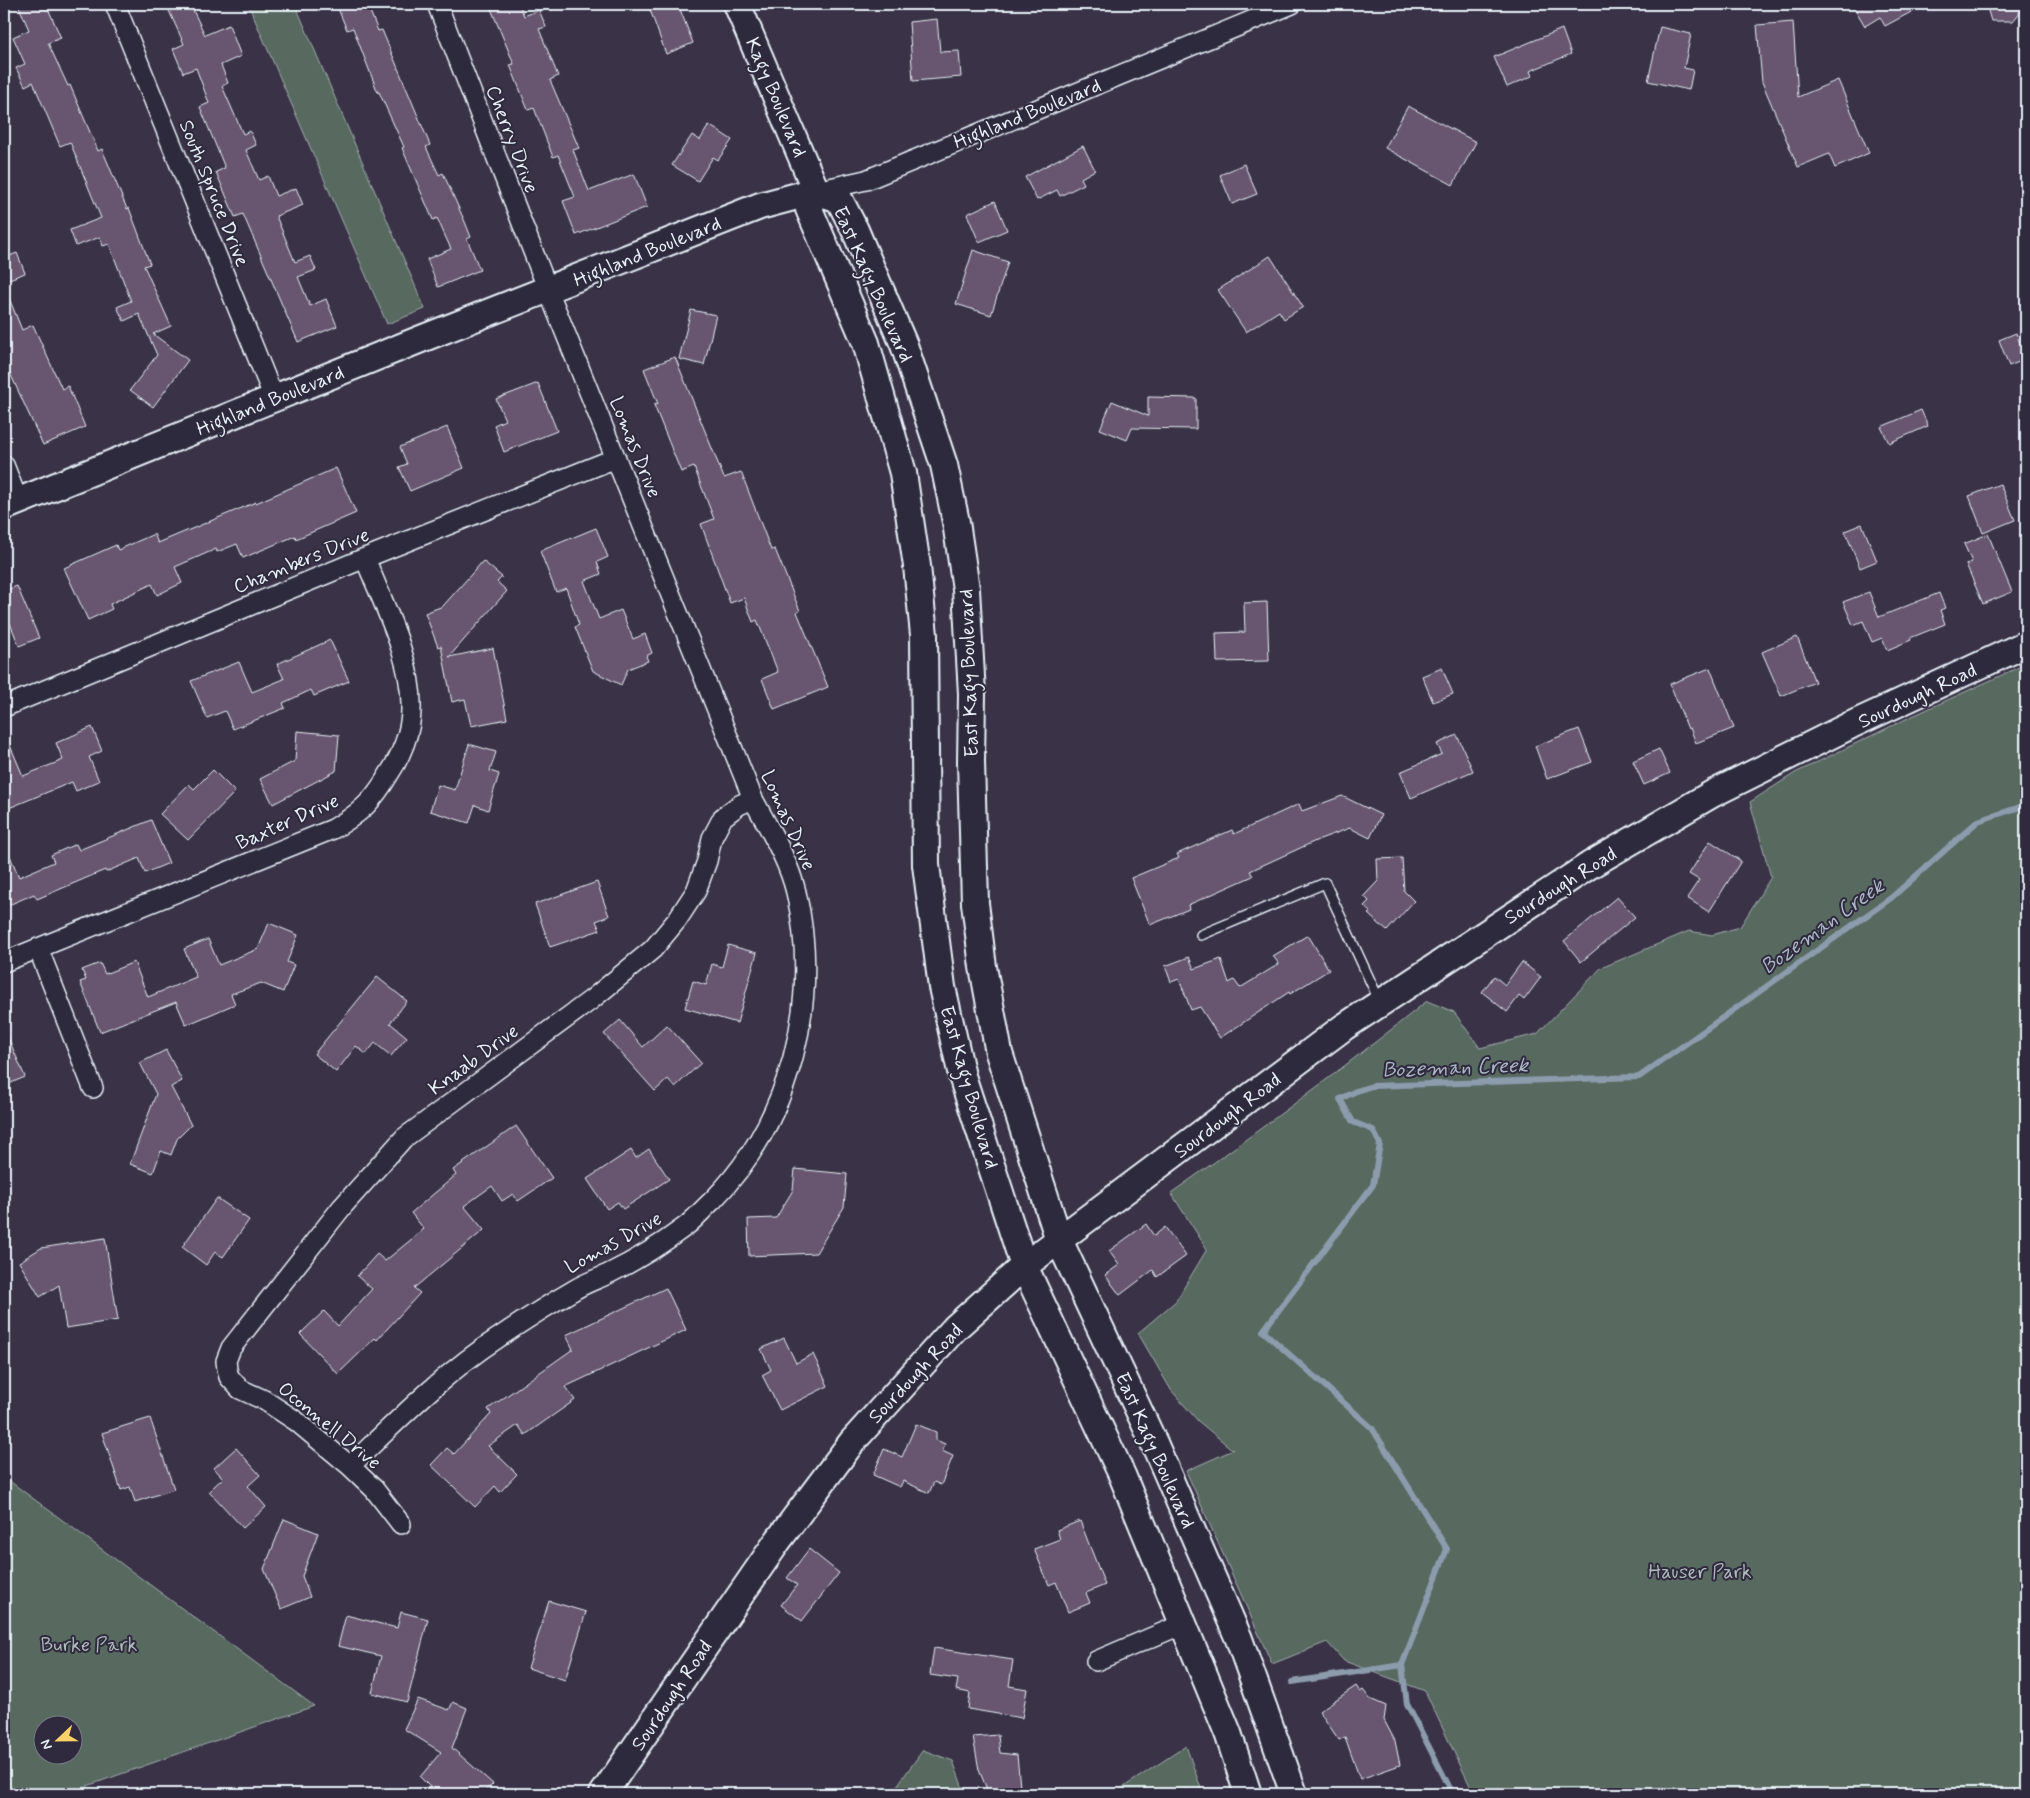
<svg xmlns="http://www.w3.org/2000/svg" width="2030" height="1798" viewBox="0 0 2030 1798" font-family="Mynerve,sans-serif">
	<rect width="100%" height="100%" fill="#3a3347"/>
	<filter id="ink" filterUnits="userSpaceOnUse"><feTurbulence type="fractalNoise" baseFrequency=".02" numOctaves="2"/><feDisplacementMap in="SourceGraphic" scale="10" xChannelSelector="R" yChannelSelector="G"/><feConvolveMatrix kernelMatrix="1 2 1 2 8 2 1 2 1" color-interpolation-filters="sRGB"/></filter>
	<g filter="url(#ink)">
		<path fill="#586961" stroke="#a0adac" fill-rule="evenodd" d="M248,4H295L425,309L387,324Z
			M2026,664V1794H1474L1425,1691L1344,1661L1327,1642L1272,1664L1186,1471L1233,1450L1198,1421L1171,1390L1138,1333L1176,1301L1207,1249L1171,1193C1259,1131 1344,1068 1427,1001L1454,1012L1480,1048L1537,1034L1601,968L1689,931L1712,935L1740,927L1771,877L1750,802L1795,773L1906,719Z
			M4,1477L314,1706L87,1786L90,1794H4ZM42,1726H72V1756H42Z
			M1186,1746L1203,1794H1113Z
			M923,1750L953,1761L965,1794H891Z"/>
		<g fill="none" stroke-linecap="round" stroke-linejoin="round">
			<path stroke="#8c9cad" stroke-width="6" d="M1292,1682L1402,1665
				M1185,1794L1186,1791
				M1453,1794L1407,1704L1402,1665L1447,1549L1372,1428L1263,1331L1373,1185L1380,1144L1373,1130L1353,1122L1340,1099L1356,1091L1372,1086L1639,1077L1891,898L1978,821L2026,805"/>
		</g>
		<path fill="#675670" stroke="#e8f1f8" d="M18,4H46L61,38L48,43L68,86L70,85L98,151L102,149L127,209L129,208L150,264L144,266L171,326L153,334L188,360L153,407L130,390L157,355L139,314L124,321L117,307L131,301L109,244L103,246L100,237L76,246L70,230L101,218L70,142L60,146L33,82L25,86L16,68L25,64L13,37L29,30Z
			M166,4H190L205,35L229,25L241,56L221,65L228,83L222,86L243,134L250,131L256,145L246,150L259,180L268,176L276,196L296,188L303,205L276,216L295,262L310,256L316,270L298,277L310,306L326,299L337,326L298,342L243,214L235,217L216,172L225,168L200,107L209,103L196,68L183,73L173,49L184,44Z
			M336,4H367L378,31L382,30L430,145L426,147L439,175L443,173L465,222L471,237L467,239L480,270L438,287L427,259L451,249L437,218L433,220L402,148L404,147L379,92L378,93L353,28L347,30Z
			M489,4H519L524,16L539,10L546,27L539,29L558,76L550,80L579,148L573,150L589,191L634,174L647,207L576,235L563,201L575,197L558,155L553,157L534,108L528,110L510,65L514,64Z
			M658,4H678L693,43L666,54L649,7Z
			M1852,4H1926L1885,26L1880,17L1865,26Z
			M1986,4H2026V5L2013,21H1991Z
			M937,19L940,52L959,51L961,77L913,81L909,22Z
			M1793,22L1798,97L1838,80L1869,153L1835,168L1829,154L1798,167L1762,82L1757,25Z
			M1660,27L1691,34L1684,68L1693,70L1689,90L1648,81Z
			M1562,29L1571,54L1530,71L1532,76L1507,87L1494,57Z
			M1408,106L1476,142L1453,185L1385,148Z
			M709,125L732,140L718,160L713,157L698,181L672,165L692,135L700,140Z
			M1083,146L1095,170L1081,178L1084,184L1060,196L1057,190L1037,200L1025,177Z
			M1244,164L1257,194L1232,204L1220,175Z
			M995,201L1007,230L979,242L967,214Z
			M973,250L1008,262L991,315L956,304Z
			M17,253L25,273L4,281V258Z
			M1270,256L1303,307L1284,319L1279,311L1246,332L1218,290Z
			M4,286L22,330L33,325L62,389L68,386L85,427L43,445L4,360Z
			M691,310L716,315L704,365L679,359Z
			M2016,333L2026,359L2009,366L1999,340Z
			M675,357L724,478L741,472L771,550L775,549L800,611L797,612L828,687L774,709L762,679L778,672L757,620L753,622L744,598L730,603L701,524L714,519L694,467L681,472L654,405L658,404L644,369Z
			M538,383L557,431L504,452L494,425L505,420L496,399Z
			M1148,397L1196,398V429L1132,428L1127,440L1100,429L1112,401L1148,416Z
			M1921,410L1928,426L1889,443L1881,427Z
			M447,427L464,468L410,491L399,467L407,464L400,447Z
			M336,468L356,513L296,539L295,536L243,558L237,544L217,552L216,549L175,567L182,583L157,595L152,584L110,604L112,609L88,620L64,568L116,545L118,550L154,534L158,543L256,502V503Z
			M2000,484L2015,520L1983,533L1969,496Z
			M1862,524L1877,561L1860,568L1845,531Z
			M596,528L608,557L597,562L601,574L584,581L599,619L621,610L633,639L645,634L652,653L646,656L648,661L628,669L621,685L593,671L575,627L579,625L566,588L556,592L540,551Z
			M1988,534L2012,592L1983,604L1966,564L1972,562L1964,544Z
			M483,561L502,577L497,582L507,591L449,657L493,648L507,719L471,726L465,699L452,702L441,646L438,647L425,613L443,606Z
			M17,586L39,638L19,646L4,608V591Z
			M1869,592L1879,617L1939,593L1945,608L1940,610L1945,624L1910,638L1911,640L1887,650L1882,638L1872,642L1863,621L1853,625L1843,602Z
			M1267,602L1269,661L1217,662L1216,633L1245,632L1244,603Z
			M1797,637L1815,682L1781,696L1762,652Z
			M330,640L349,681L314,696L311,690L283,703L285,708L233,729L225,711L207,718L191,681L239,662L252,692L284,679L277,664Z
			M1442,668L1453,694L1433,702L1422,676Z
			M1710,668L1734,728L1696,743L1690,728L1688,729L1670,684Z
			M92,727L102,751L89,757L99,781L76,791L72,782L4,810V731L23,776L63,760L56,743Z
			M1579,729L1592,762L1547,779L1535,746Z
			M297,731L339,735L336,771L273,804L260,779L295,761Z
			M1457,735L1473,771L1411,798L1400,772L1442,754L1437,744Z
			M469,744L496,752L490,771L499,774L488,810L475,805L469,823L430,811L438,785L455,790Z
			M1659,749L1670,773L1644,785L1633,761Z
			M213,770L235,792L188,840L160,814L189,784L194,789Z
			M1342,796L1381,815L1370,838L1350,828L1320,839L1250,871L1253,876L1188,905L1189,909L1150,925L1131,878L1179,858L1177,854L1232,830L1234,834L1299,804L1302,811Z
			M151,820L169,863L145,873L139,858L106,872L105,870L37,899L34,894L4,907V842L19,877L54,862L51,855L76,844L79,850Z
			M1710,841L1741,861L1709,912L1687,898L1699,880L1689,874Z
			M1402,858L1404,891L1414,901L1387,931L1368,914L1371,912L1364,906L1369,901L1364,896L1378,881L1377,859Z
			M597,882L609,916L596,921L600,930L550,947L535,904Z
			M1617,897L1635,917L1581,962L1564,941Z
			M269,923L298,935L287,962L294,965L283,992L261,983L231,994L235,1004L186,1025L176,1002L100,1032L80,982L86,980L82,970L100,963L105,974L134,962L148,997L196,977L184,949L208,939L219,965L258,949Z
			M1308,935L1329,970L1290,994L1289,992L1220,1038L1200,1007L1191,1010L1179,979L1171,982L1165,966L1189,957L1194,969L1221,959L1229,983L1234,980L1240,988L1279,964L1273,956Z
			M728,945L757,953L737,1023L685,1008L693,981L706,985L712,964L722,967Z
			M1522,962L1541,977L1524,1000L1519,996L1507,1012L1482,992L1494,976L1505,985Z
			M377,977L407,1001L390,1023L407,1037L391,1056L375,1043L366,1054L356,1046L336,1072L314,1054Z
			M620,1020L643,1047L667,1025L701,1063L675,1087L668,1079L655,1091L604,1034Z
			M4,1028L25,1077L4,1086Z
			M166,1050L182,1081L171,1087L191,1125L177,1139L171,1155L161,1151L153,1173L130,1164L156,1094L140,1063Z
			M516,1126L552,1178L518,1201L513,1194L502,1201L492,1186L464,1206L484,1230L414,1288L420,1293L377,1340L375,1338L338,1374L300,1334L324,1311L338,1326L372,1289L357,1276L377,1254L385,1261L424,1229L411,1213L456,1175L453,1170Z
			M649,1149L669,1179L623,1209L618,1202L607,1209L587,1179L631,1150L636,1158Z
			M795,1169L847,1174L844,1207L816,1253L749,1256L748,1219L776,1218L793,1190Z
			M217,1198L249,1220L223,1257L215,1252L206,1265L182,1247Z
			M1146,1224L1154,1236L1165,1227L1186,1256L1157,1277L1153,1270L1120,1295L1105,1275L1119,1265L1109,1251Z
			M105,1238L118,1320L66,1328L59,1285L40,1297L19,1262L41,1248Z
			M666,1288L686,1330L565,1387L575,1400L525,1435L518,1425L488,1446L517,1474L500,1492L495,1486L475,1507L431,1465L447,1448L454,1454L491,1414L488,1409L573,1349L566,1335Z
			M784,1338L796,1363L813,1354L828,1386L780,1410L762,1375L771,1370L761,1349Z
			M150,1418L174,1489L135,1502L130,1487L121,1490L102,1433Z
			M916,1424L936,1432V1440L945,1444L942,1451L953,1456L941,1485L934,1482L929,1493L903,1481L900,1487L873,1475L884,1449L902,1457Z
			M236,1448L260,1475L248,1486L266,1507L243,1528L209,1491L223,1478L214,1468Z
			M284,1519L318,1533L302,1576L310,1597L281,1609L264,1569Z
			M1080,1521L1105,1585L1086,1593L1090,1603L1068,1612L1056,1582L1049,1585L1034,1549L1060,1539L1057,1530Z
			M809,1549L839,1573L802,1621L781,1605L797,1585L787,1578Z
			M549,1601L586,1612L565,1680L528,1668Z
			M401,1612L428,1619L407,1702L372,1693L381,1656L338,1646L346,1615L397,1628Z
			M934,1648L1013,1660L1009,1686L1027,1689L1022,1718L968,1709L970,1693L956,1690L958,1679L930,1675Z
			M1356,1686L1360,1692L1363,1690L1370,1699L1386,1706L1384,1720L1395,1741L1400,1765L1360,1779L1345,1737L1339,1740L1319,1711Z
			M418,1699L449,1710L453,1702L467,1708L452,1748L493,1784L482,1794H437L420,1777L441,1752L404,1729Z
			M998,1735L1000,1753L1017,1755L1020,1787L1010,1788L1011,1794H989L979,1770L973,1737Z"/>
		<g fill="none" stroke-linecap="round" stroke-linejoin="round">
			<g stroke="#e8f1f8" stroke-width="12">
				<path id="lane" d="M1201,935L1325,883L1379,1000"/>
			</g>
			<g stroke="#e8f1f8" stroke-width="22">
				<path id="street" d="M115,4L274,398
					M816,191L866,180L1292,4
					M4,465L18,501
					M4,707L365,558L616,458
					M38,948L93,1088
					M4,962L333,829C361,813 373,801 389,774C401,756 411,732 411,710C413,660 383,604 365,558
					M350,1466C397,1421 444,1373 498,1338C523,1321 548,1305 574,1290C585,1283 598,1279 610,1273C637,1260 662,1244 686,1226C695,1219 703,1209 712,1201C791,1121 821,1001 796,892C788,859 769,829 753,799L548,290L437,4
					M401,1524L374,1489L350,1466L296,1421L264,1400L240,1389L229,1377L227,1369L226,1361L231,1348L342,1207L404,1138L591,1000L653,949L677,920L696,891L707,861L712,838L723,817L739,805L753,799
					M1096,1661L1183,1624"/>
			</g>
			<g stroke="#e8f1f8" stroke-width="30">
				<path id="secondary" d="M737,4L816,191
					M816,191L839,199L855,230L904,345L944,465L956,522L966,589L972,694L971,762L975,903L983,967L999,1053L1059,1240L1154,1443L1239,1639L1294,1794
					M816,191L809,209L866,343L903,473L917,566L924,635L926,865L942,987L962,1076L1024,1266L1122,1475L1228,1733L1248,1794
					M4,507L421,339L760,206L816,191
					M603,1794L777,1542L852,1442L955,1328L1024,1266L1344,1027L1590,865L1712,794L1851,725L2026,644"/>
			</g>
			<use href="#lane" stroke="#2f2a3d" stroke-width="9"/>
			<use href="#street" stroke="#2f2a3d" stroke-width="19"/>
			<use href="#secondary" stroke="#2f2a3d" stroke-width="26"/>
		</g>
	</g>
	<g text-anchor="middle" stroke-width="4" stroke-linejoin="round" paint-order="stroke">
		<g font-size="20" fill="#e8f1f8" stroke="#2f2a3d">
			<text transform="translate(777 97) rotate(67)" y="7">Kagy Boulevard</text>
			<text transform="translate(1027 113) rotate(-22)" y="7">Highland Boulevard</text>
			<text transform="translate(513 139) rotate(69)" y="7">Cherry Drive</text>
			<text transform="translate(215 193) rotate(68)" y="7">South Spruce Drive</text>
			<text transform="translate(647 251) rotate(-22)" y="7">Highland Boulevard</text>
			<text transform="translate(874 284) rotate(66)" y="7">East Kagy Boulevard</text>
			<text transform="translate(270 400) rotate(-22)" y="7">Highland Boulevard</text>
			<text transform="translate(636 447) rotate(68)" y="7">Lomas Drive</text>
			<text transform="translate(301 560) rotate(-22)" y="7">Chambers Drive</text>
			<text transform="translate(968 673) rotate(-92)" y="7">East Kagy Boulevard</text>
			<text transform="translate(1917 695) rotate(-25)" y="7">Sourdough Road</text>
			<text transform="translate(789 820) rotate(66)" y="7">Lomas Drive</text>
			<text transform="translate(287 821) rotate(-24)" y="7">Baxter Drive</text>
			<text transform="translate(1560 885) rotate(-32)" y="7">Sourdough Road</text>
			<text transform="translate(473 1059) rotate(-36)" y="7">Knaab Drive</text>
			<text transform="translate(970 1087) rotate(74)" y="7">East Kagy Boulevard</text>
			<text transform="translate(1227 1115) rotate(-37)" y="7">Sourdough Road</text>
			<text transform="translate(613 1242) rotate(-29)" y="7">Lomas Drive</text>
			<text transform="translate(915 1373) rotate(-47)" y="7">Sourdough Road</text>
			<text transform="translate(330 1425) rotate(39)" y="7">Oconnell Drive</text>
			<text transform="translate(1156 1450) rotate(66)" y="7">East Kagy Boulevard</text>
			<text transform="translate(671 1695) rotate(-56)" y="7">Sourdough Road</text>
		</g>
		<g font-size="20" fill="#aebbbc" stroke="#2f2a3d">
			<text x="1700" y="1578">Hauser Park</text>
			<text x="89" y="1651">Burke Park</text>
		</g>
		<g font-size="21" font-style="italic" fill="#abb8c6" stroke="#2f2a3d">
			<text transform="translate(1822 926) rotate(-36)" y="7">Bozeman Creek</text>
			<text transform="translate(1455 1067) rotate(-2)" y="7">Bozeman Creek</text>
		</g>
	</g>
	<rect width="2030" height="1798" fill="none" stroke="#2f2a3d" stroke-width="20"/>
	<rect x="10" y="10" width="2010" height="1778" fill="none" stroke="#e8f1f8" stroke-width="2" filter="url(#ink)"/>
	<g transform="translate(58 1740) rotate(248)"><circle r="24" fill="#2f2a3d" stroke="#797a88"/>
	<path d="M0-4L9 19L0 12L-9 19Z" fill="#ffd166"/>
	<text y="-8" font-size="14" font-weight="bold" text-anchor="middle" fill="#e8f1f8">N</text>
	</g>
</svg>
